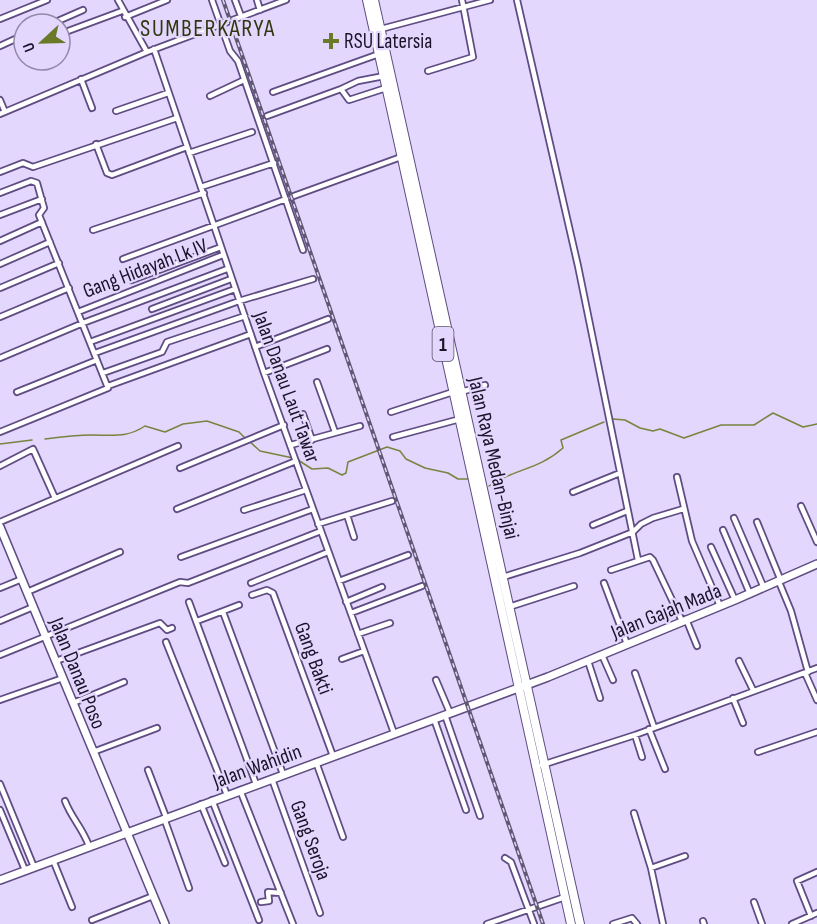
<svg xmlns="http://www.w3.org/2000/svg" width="817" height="924" viewBox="0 0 817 924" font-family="'Sofia Sans Condensed',sans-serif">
	<rect width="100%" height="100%" fill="#e3d7fd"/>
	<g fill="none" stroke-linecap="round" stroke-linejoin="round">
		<path stroke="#78843f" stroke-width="1.5" d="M613,419L625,420L640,428L653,431L660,429L684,438L721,425H754L773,413L803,427L817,424
			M45,439C60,437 76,435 92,435C113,435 127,438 145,426L165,432L183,424L207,421L239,432L245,438
			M249,441L260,451L293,458
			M0,444L32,440
			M298,460L312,469L328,468L342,475L346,473L348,462L387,447L400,451L406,459L425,468L448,473L458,479H469
			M489,486C515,468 537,471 563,448L561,440L604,422"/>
		<g stroke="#5f4c83" stroke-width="8">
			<path id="street" d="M118,0L147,52
				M212,0L230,51L238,61L303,250
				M235,0L241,16
				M257,0L260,10
				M517,0L578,266L638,560
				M125,17L167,0
				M0,19L47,0
				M51,24L83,10
				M381,29L490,0
				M60,34L122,11
				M0,46L24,35
				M154,49L264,373L394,733
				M428,71L473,57L462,0
				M81,79L92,108
				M341,89L358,81L384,76
				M273,92L379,54
				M210,96L244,80
				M0,100L5,112
				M116,111L168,93
				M0,114L147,52L286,0
				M267,116L341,89L349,100L386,88
				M96,144L107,173L112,175L187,147
				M189,153L252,132
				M0,172L23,163L33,167L177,118
				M201,187L274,163
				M0,193L31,181L37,183L44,208L39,215L108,388L0,432
				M291,197L401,157
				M0,215L42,199
				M93,230L204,193
				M0,241L42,222
				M123,259L286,199
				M0,264L50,242
				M132,280L221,247
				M0,288L59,263
				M152,309L231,279
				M78,312L223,255
				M0,317L69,288
				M90,342L235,289
				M255,347L328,319
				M95,353L239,301L313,279
				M0,358L83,323L227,269
				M103,373L162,352L167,342L245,316
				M264,373L327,349
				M317,382L335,432
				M108,386L251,334
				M17,392L97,360
				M391,412L453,392H461L485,385
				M303,414L312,440
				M393,437L460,419
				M291,445L360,426
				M0,466L33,449L55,498
				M180,468L284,425
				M677,477L692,541L720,606
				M573,492L620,473
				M801,506L817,542
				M177,509L296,461
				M244,510L306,490
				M347,515L354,537
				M734,518L764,588
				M0,522L178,446
				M757,522L781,581
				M318,524L392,501
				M593,525L627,511
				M723,530L750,594
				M711,547L735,600
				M181,557L313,509
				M611,570L650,557L653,560L682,621
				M503,577L580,553L633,532L641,524L653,518L683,509
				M339,581L408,555
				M779,582L791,611L808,672
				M251,583L328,552
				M604,583L627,644
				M0,588L22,579
				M27,592L120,552
				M252,595L267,590L273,593L333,756
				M189,602L256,784
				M346,602L382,587
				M509,607L574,586
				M223,612L283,774
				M351,613L422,586
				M686,619L697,646
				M0,621L33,607
				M197,621L239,605
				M358,634L390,623
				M166,642L227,795
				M0,655L180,582L188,583L321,531
				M602,655L613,680
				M342,659L364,651
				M56,661L160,623L167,630L172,628
				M588,661L600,698
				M739,661L753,690
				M635,673L654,727
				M805,673L817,700
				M436,680L450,713
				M733,698L743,723
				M0,700L63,678
				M73,703L124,682
				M445,715L480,816
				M434,719L466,810
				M649,729L665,769
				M635,735L642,757
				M93,752L157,728
				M758,752L817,732
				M316,762L343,837
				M542,765L635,735L817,668
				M148,770L166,817
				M272,779L320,913
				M0,784L34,867
				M240,790L293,924
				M212,800L259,920
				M65,801C72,819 82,827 89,846
				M201,804L225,863
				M0,810L25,870
				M634,813L651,868L663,924
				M164,818L189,888
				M505,858L511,862L534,924
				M53,860L72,907
				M651,868L685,856
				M261,902L269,901L268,892L281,893
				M754,902L762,924
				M811,916L797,881L817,872
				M92,920L153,896
				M703,921L704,924
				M487,924L565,897
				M613,924L632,918L637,924
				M792,924L817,913"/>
		</g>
		<g stroke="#5f4c83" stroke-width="10">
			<path id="secondary" d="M0,527L165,924
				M0,880L548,677L735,600L817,564"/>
		</g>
		<g stroke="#5f4c83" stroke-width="10">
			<path id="primary" d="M367,0L571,924
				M374,0L580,924"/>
		</g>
		<use href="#street" stroke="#fff" stroke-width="4.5"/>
		<use href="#secondary" stroke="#fff" stroke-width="7"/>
		<use href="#primary" stroke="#fff" stroke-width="8"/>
		<g stroke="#615874" stroke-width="4">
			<path id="rail" d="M223,0L543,924"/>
		</g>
		<use href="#rail" stroke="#e3d7fd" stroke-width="1.5" stroke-dasharray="4.5" stroke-linecap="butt"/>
	</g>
	<path fill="#6a7a28" stroke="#e3d7fd" stroke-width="2" d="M328 32h6v6h6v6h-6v6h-6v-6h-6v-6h6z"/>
	<g text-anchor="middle" stroke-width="4.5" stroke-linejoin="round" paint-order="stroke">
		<rect fill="#e3d7fd" stroke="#574e69" stroke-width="1.5" x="432.5" y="327" width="21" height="34" rx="4.5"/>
		<g font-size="20" font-weight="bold" fill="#1b132a">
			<text x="443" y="351">1</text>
		</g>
		<g font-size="21" fill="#1b132a" stroke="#e3d7fd" text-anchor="start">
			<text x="344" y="48">RSU Latersia</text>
		</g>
		<g font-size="21" fill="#1b132a" stroke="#e3d7fd">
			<text transform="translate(145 268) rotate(-21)" y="7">Gang Hidayah Lk IV</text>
			<text transform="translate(287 387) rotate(70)" y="7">Jalan Danau Laut Tawar</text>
			<text transform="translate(494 458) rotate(77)" y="7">Jalan Raya Medan-Binjai</text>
			<text transform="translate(666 611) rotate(-22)" y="7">Jalan Gajah Mada</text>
			<text transform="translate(314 658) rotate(70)" y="7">Gang Bakti</text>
			<text transform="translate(78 673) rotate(68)" y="7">Jalan Danau Poso</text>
			<text transform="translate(257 766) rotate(-20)" y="7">Jalan Wahidin</text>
			<text transform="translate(311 840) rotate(70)" y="7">Gang Seroja</text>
		</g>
		<g font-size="24" letter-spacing="1.5" fill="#303710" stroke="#e3d7fd">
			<text x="208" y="36">SUMBERKARYA</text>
		</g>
	</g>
	<g transform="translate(42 42) rotate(248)"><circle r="28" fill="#e3d7fd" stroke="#9389a9" stroke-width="1.5"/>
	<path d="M0-4.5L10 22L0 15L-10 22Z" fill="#6a7a28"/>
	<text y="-9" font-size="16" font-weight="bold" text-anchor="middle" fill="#1b132a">U</text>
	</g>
</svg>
